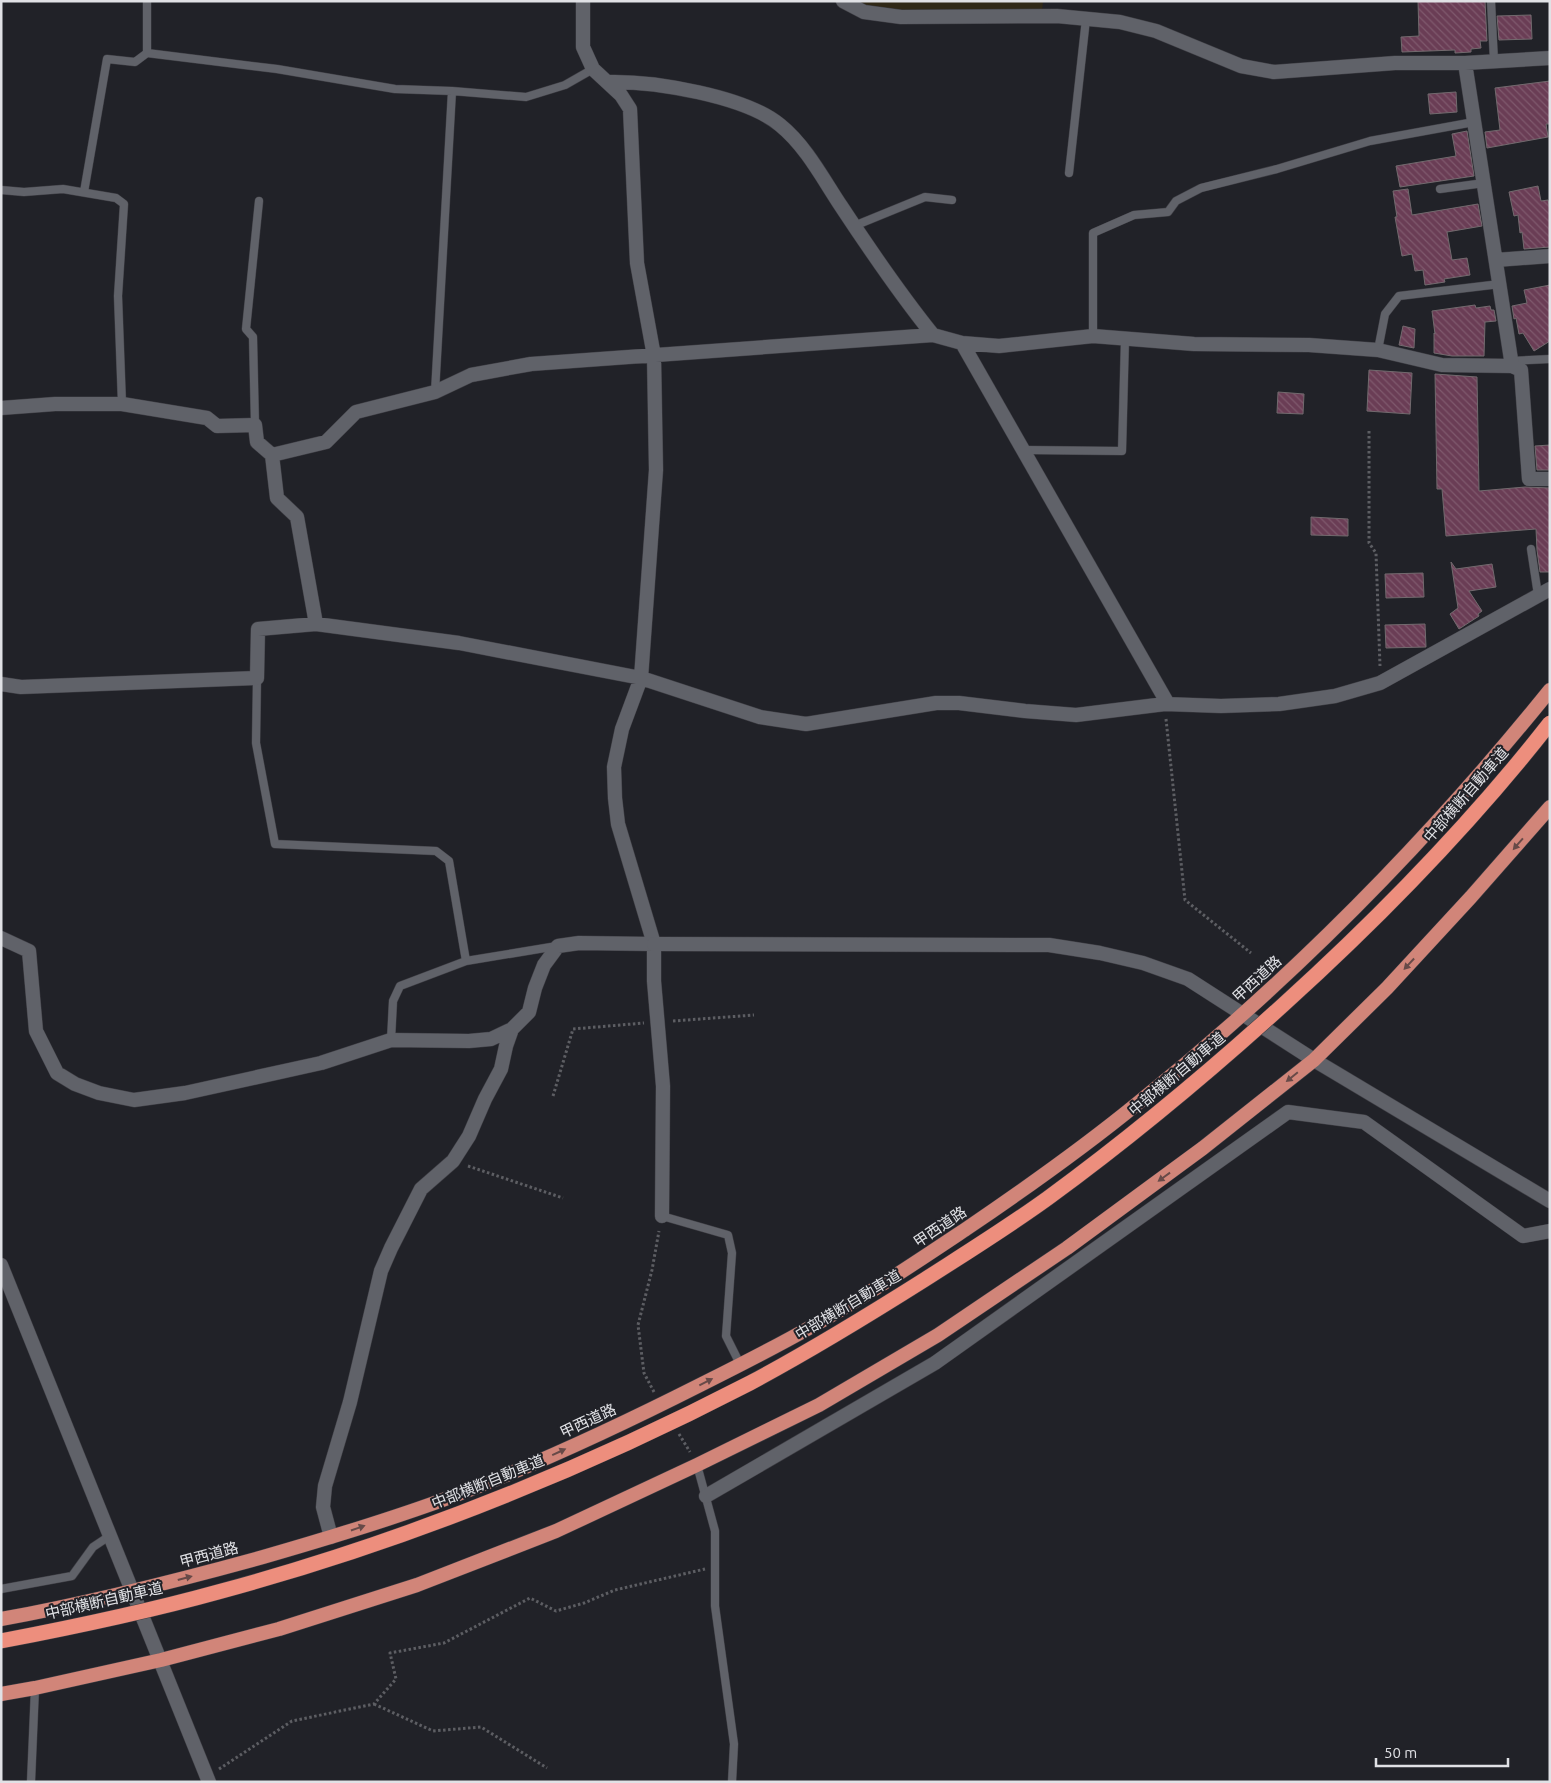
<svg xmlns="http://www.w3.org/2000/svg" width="1551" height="1783" viewBox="0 0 1551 1783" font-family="Ubuntu,'Noto Sans JP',sans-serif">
	<defs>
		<pattern id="building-back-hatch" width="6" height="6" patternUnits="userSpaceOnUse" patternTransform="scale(1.25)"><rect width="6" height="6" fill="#6a3d55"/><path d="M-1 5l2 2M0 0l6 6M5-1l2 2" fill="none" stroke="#7f596d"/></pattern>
	</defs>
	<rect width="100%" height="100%" fill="#212228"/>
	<path fill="#302918" d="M851,1H1043L1042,12H888Z"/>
	<path fill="url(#building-back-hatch)" stroke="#726a6e" d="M1418,1H1485L1487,41H1480L1481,48L1471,49V52L1455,53V50L1402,52L1401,37L1419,36Z
		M1531,15L1532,39L1499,40L1497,16Z
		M1550,81V124H1546L1548,137L1487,148L1485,132L1500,130L1495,88Z
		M1456,92L1457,112L1430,114L1428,94Z
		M1467,131L1474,176L1400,187L1396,166L1456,156L1452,134Z
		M1538,186L1541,201L1548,200L1550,209V247L1524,249L1522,232L1520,233L1518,215L1514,216L1509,192Z
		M1408,189L1412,215L1478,204L1482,226L1447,232L1452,260L1467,258L1470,275L1444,279L1445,282L1425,285L1423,270L1415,271L1412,254L1402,256L1395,217H1397L1393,191Z
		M1550,285V341L1534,351L1523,333L1519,334L1516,318L1514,319L1512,306L1527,303L1524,290Z
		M1475,305L1476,308L1490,306L1491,310H1494L1496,321L1485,322L1484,356H1452L1434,353V333L1435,334L1432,311Z
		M1403,326L1415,329L1414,348L1399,345Z
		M1369,370L1412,373L1410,414L1367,411Z
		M1435,374L1477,377L1479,491L1525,487L1550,488V572H1540L1537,550L1536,529L1446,536L1442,489H1437Z
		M1278,392L1304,394L1303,414L1277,413Z
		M1550,445V470H1537L1535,446Z
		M1311,517L1348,519V536L1311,535Z
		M1451,562L1456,569L1492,564L1496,587L1469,591L1482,611L1478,614L1479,616L1459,629L1450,614L1458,608Z
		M1423,573L1424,597L1386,598L1385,574Z
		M1425,624L1426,647L1386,648L1385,625Z"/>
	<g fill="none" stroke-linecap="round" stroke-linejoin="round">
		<g stroke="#3e3e44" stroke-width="9">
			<path id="service" d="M1491,1L1494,61
				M147,53V1
				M1069,173L1086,19
				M1440,189L1484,183
				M1,190L24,192L63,189L116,198L124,204L118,296L122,404
				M84,192L107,59L135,62L147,53L277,69L395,89L452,91L526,97L565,85L593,69
				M854,226L925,197L952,200
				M1093,336V233L1134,215L1168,212L1176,201L1201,188L1277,169L1370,141L1474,122
				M1378,350L1385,314L1399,296L1500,284
				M1512,361L1550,359
				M435,392L452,91
				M255,425L253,337L246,329L259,201
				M1024,450L1122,451L1125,339
				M1531,549L1538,595
				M257,678L256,743L275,844L436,851L449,861L466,961
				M391,1040L393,1001L400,986L466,961L557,946
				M662,1216L728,1235L732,1253L726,1336L740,1364
				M697,1465L715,1531V1606L734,1744L732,1782
				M1,1589L72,1576L93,1547L111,1535
				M31,1782L35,1688"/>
		</g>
		<g stroke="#3e3e44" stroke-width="15">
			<path id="minor" d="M583,1V47L593,69L621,95L630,109L637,263L654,356L656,470L641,678L622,729L614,767L615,798L618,824L654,944V981L663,1086L662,1216
				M843,1L864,12L901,17L1057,16L1120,22L1156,31L1241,66L1274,72L1395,63H1465L1550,58
				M1465,63L1512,366
				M609,82C654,81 745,96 780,125C806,146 823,179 841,206C870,250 900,294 933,335
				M1496,260L1550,256
				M962,343L1168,704
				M1,408L55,404H122L207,418L217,426L255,425L257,442L272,455L277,498L297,517L316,624
				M272,455L326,442L356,412L435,392L471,375L531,364L933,335L962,343L999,346L1093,336L1194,344L1309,345L1378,350L1442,365L1512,366L1521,370L1529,479H1550
				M1,684L21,687L257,678L258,629L316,624L459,643L641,678L760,717L806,724L936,703H959L1025,711L1076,715L1165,704L1221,706L1279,704L1335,696L1380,683L1550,589
				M1,938L29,951L36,1031L57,1073L75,1084L99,1093L134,1100L185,1093L321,1063L391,1040L469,1041L491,1039L512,1029
				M706,1496L935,1363L1288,1112L1364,1122L1523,1236L1550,1231
				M331,1537L323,1507L325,1486L350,1402L381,1271L391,1248L421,1189L453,1161L469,1136L485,1099L501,1069L506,1046L512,1029L529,1012L535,988L544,965L558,946L579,943L654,944"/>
		</g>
		<g stroke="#3e3e44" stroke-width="15">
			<path id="tertiary" d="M654,944L1049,945L1100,953L1143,963L1188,979L1314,1060L1550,1201
				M1,1265L209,1782"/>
		</g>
		<g stroke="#3e3e44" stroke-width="15">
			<path id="trunk" d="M1,1619C90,1603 176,1581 263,1557C322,1540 382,1522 440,1501C530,1468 617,1427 702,1384C738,1366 774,1348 809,1328C863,1298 915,1263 966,1229C1025,1189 1083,1148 1138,1103C1290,981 1428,841 1550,690
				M1,1694L35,1688L161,1660L279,1629L417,1585L556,1531L697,1465L819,1405L938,1335L1067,1248L1203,1148L1314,1060L1387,988L1471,897L1550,807"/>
		</g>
		<path stroke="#5d5e63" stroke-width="3" stroke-dasharray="2.5 2.5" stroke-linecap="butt" d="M1369,431V543L1376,553L1380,666
			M1166,719L1185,900L1251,953
			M673,1021L754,1015
			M553,1096L573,1029L644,1023
			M468,1166L563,1198
			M654,1392L644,1373L638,1325L652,1270L659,1231
			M679,1434L690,1452
			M374,1704L433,1731L481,1727L547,1768
			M219,1769L292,1721L374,1704L396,1679L390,1653L444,1643L530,1598L556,1611L584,1603L615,1590L705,1569"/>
		<use href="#service" stroke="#606269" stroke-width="8"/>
		<use href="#minor" stroke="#606269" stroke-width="14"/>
		<use href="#tertiary" stroke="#606269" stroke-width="14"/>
		<use href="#trunk" stroke="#d18579" stroke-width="14"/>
		<g stroke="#3e3e44" stroke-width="16" stroke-linecap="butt">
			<path id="motorway-bridge" d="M1,1641C74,1627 146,1612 218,1592C400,1543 582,1470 750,1383C810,1351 867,1316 924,1280C966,1253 1008,1227 1048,1198C1130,1138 1208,1073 1283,1005C1379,918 1470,825 1550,723"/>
		</g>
		<use href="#motorway-bridge" stroke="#ed8e7d" stroke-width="15"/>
	</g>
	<defs><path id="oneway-solid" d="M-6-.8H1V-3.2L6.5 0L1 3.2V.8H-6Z" transform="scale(1.25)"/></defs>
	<g fill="#674a48">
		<use href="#oneway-solid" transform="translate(1518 844) rotate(131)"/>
		<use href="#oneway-solid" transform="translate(1409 964) rotate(133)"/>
		<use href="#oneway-solid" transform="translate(1292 1077) rotate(141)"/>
		<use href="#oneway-solid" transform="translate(1164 1177) rotate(144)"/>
		<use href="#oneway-solid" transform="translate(706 1382) rotate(-27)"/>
		<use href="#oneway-solid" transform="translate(559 1452) rotate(-25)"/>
		<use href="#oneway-solid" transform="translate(358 1528) rotate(-19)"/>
		<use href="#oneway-solid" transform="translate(185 1578) rotate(-15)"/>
	</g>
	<g text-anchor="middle" stroke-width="4" stroke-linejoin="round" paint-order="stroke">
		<g font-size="15" fill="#e0e1e5" stroke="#212228">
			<text transform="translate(1466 795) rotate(-49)" y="5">中部横断自動車道</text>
			<text transform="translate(1257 979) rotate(-43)" y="5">甲西道路</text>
			<text transform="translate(1177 1074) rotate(-40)" y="5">中部横断自動車道</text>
			<text transform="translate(940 1227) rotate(-34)" y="5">甲西道路</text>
			<text transform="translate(848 1305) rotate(-31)" y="5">中部横断自動車道</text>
			<text transform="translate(588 1421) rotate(-25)" y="5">甲西道路</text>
			<text transform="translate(488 1482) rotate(-22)" y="5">中部横断自動車道</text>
			<text transform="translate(209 1555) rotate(-15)" y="5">甲西道路</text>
			<text transform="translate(104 1601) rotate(-13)" y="5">中部横断自動車道</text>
		</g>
	</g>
	<rect width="1551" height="1783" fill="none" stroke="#e0e1e5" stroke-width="5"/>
	<path d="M1376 1758v8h132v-8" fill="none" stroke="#e0e1e5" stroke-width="2.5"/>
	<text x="1384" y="1758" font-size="15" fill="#e0e1e5" stroke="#212228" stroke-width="4" paint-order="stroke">50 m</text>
</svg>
